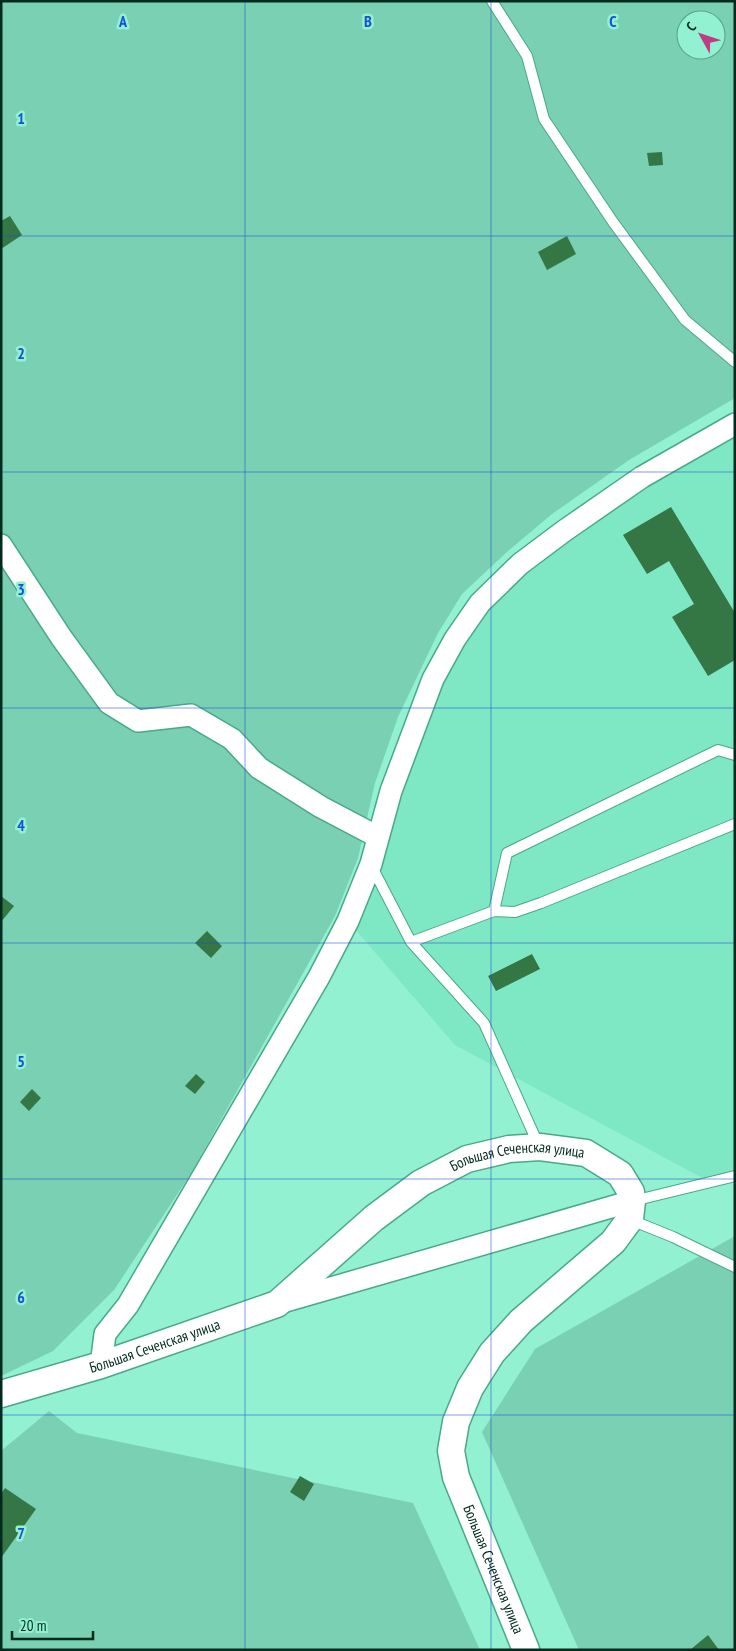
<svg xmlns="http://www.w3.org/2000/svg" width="736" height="1651" viewBox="0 0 736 1651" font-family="'PT Sans Narrow',sans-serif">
	<rect width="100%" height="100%" fill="#92f1d0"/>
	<path fill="#7ee7c4" d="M735,424V1176L710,1182L455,1045L348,921L433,679L520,564Z"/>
	<path fill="#79d0b2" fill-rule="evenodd" d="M1,1H735V398L629,460L552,514L508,551L462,594L438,633L398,717L375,783L358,858L335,916L190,1175L114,1290L53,1351L1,1376ZM686,20H716V50H686Z
		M735,1236V1650H579L482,1432L535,1349Z
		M49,1411L77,1433L413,1503L480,1650H1V1451Z"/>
	<path fill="#357645" d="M662,152L663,165L649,166L647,153Z
		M10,216L22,235L1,249V221Z
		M567,236L576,254L547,270L538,252Z
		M671,507L735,613V660L708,676L672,617L694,604L669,561L647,574L623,535Z
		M1,896L14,906L1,922Z
		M207,931L222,946L211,958L195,943Z
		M532,954L540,969L496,991L488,976Z
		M196,1074L205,1082L195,1094L185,1086Z
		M32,1089L41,1098L29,1111L20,1102Z
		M300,1476L314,1484L304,1501L290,1492Z
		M5,1488L36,1509L1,1558V1494Z
		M708,1635L719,1650H690Z"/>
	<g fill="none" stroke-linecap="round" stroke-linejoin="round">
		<g stroke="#48a88a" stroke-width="12">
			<path id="service" d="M492,1L527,56L544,119L613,222L685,320L735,362
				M371,865L411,942L484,1023L539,1146
				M494,911L507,853L718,750L735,755
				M411,942L494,911L515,912L541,903L735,824
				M633,1201L735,1176
				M631,1220L673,1237L735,1267"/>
		</g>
		<g stroke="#48a88a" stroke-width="24">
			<path id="minor" d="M1,545L61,637L109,703L138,721L191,715L232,739L259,768L321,807L378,837
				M279,1303L632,1201
				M101,1365L105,1334L128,1305L319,977L348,921L371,864L391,791L433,679L455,639L480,603L520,564L564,531L642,477L735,424"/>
		</g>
		<g stroke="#48a88a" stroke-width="29">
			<g id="tertiary">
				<path id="s1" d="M1,1394L101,1365L277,1304L374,1218L421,1183L467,1159L509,1149L540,1147L586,1153L620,1174L631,1192L632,1201L630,1219L613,1242L521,1321L492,1353L470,1388L456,1422L451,1451L456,1477L526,1650"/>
			</g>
		</g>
		<use href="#service" stroke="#fff" stroke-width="10"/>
		<use href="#minor" stroke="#fff" stroke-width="21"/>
		<use href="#tertiary" stroke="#fff" stroke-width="26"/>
	</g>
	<path fill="none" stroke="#1d4ed8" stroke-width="1" stroke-opacity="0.55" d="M245,1V1650M491,1V1650M1,236H735M1,472H735M1,708H735M1,943H735M1,1179H735M1,1415H735"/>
	<g text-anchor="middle" stroke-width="5" stroke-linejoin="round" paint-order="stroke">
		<g font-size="15" fill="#002a1e" stroke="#92f1d0">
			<text dy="5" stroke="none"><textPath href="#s1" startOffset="581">Большая Сеченская улица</textPath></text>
			<text dy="5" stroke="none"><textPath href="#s1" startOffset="161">Большая Сеченская улица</textPath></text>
			<text dy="5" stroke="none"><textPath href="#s1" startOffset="1166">Большая Сеченская улица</textPath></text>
		</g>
	</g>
	<g font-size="16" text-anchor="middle" font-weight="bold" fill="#1d4ed8" stroke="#92f1d0" stroke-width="5" stroke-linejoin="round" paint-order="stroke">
		<text x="123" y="27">A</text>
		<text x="368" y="27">B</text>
		<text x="613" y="27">C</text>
		<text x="21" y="124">1</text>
		<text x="21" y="359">2</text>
		<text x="21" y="595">3</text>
		<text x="21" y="831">4</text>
		<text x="21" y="1067">5</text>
		<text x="21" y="1303">6</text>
		<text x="21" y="1539">7</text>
	</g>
	<rect width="736" height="1651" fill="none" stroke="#002a1e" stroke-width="5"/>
	<g transform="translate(701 35) rotate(310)"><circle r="24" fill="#92f1d0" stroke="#58a189"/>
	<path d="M0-4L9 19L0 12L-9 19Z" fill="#bd3c85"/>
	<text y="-8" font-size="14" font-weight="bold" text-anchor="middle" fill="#002a1e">С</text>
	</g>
	<path d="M12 1631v8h81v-8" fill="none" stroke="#002a1e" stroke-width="2.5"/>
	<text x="20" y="1631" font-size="15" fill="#002a1e" stroke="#92f1d0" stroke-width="4" paint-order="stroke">20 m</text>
</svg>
